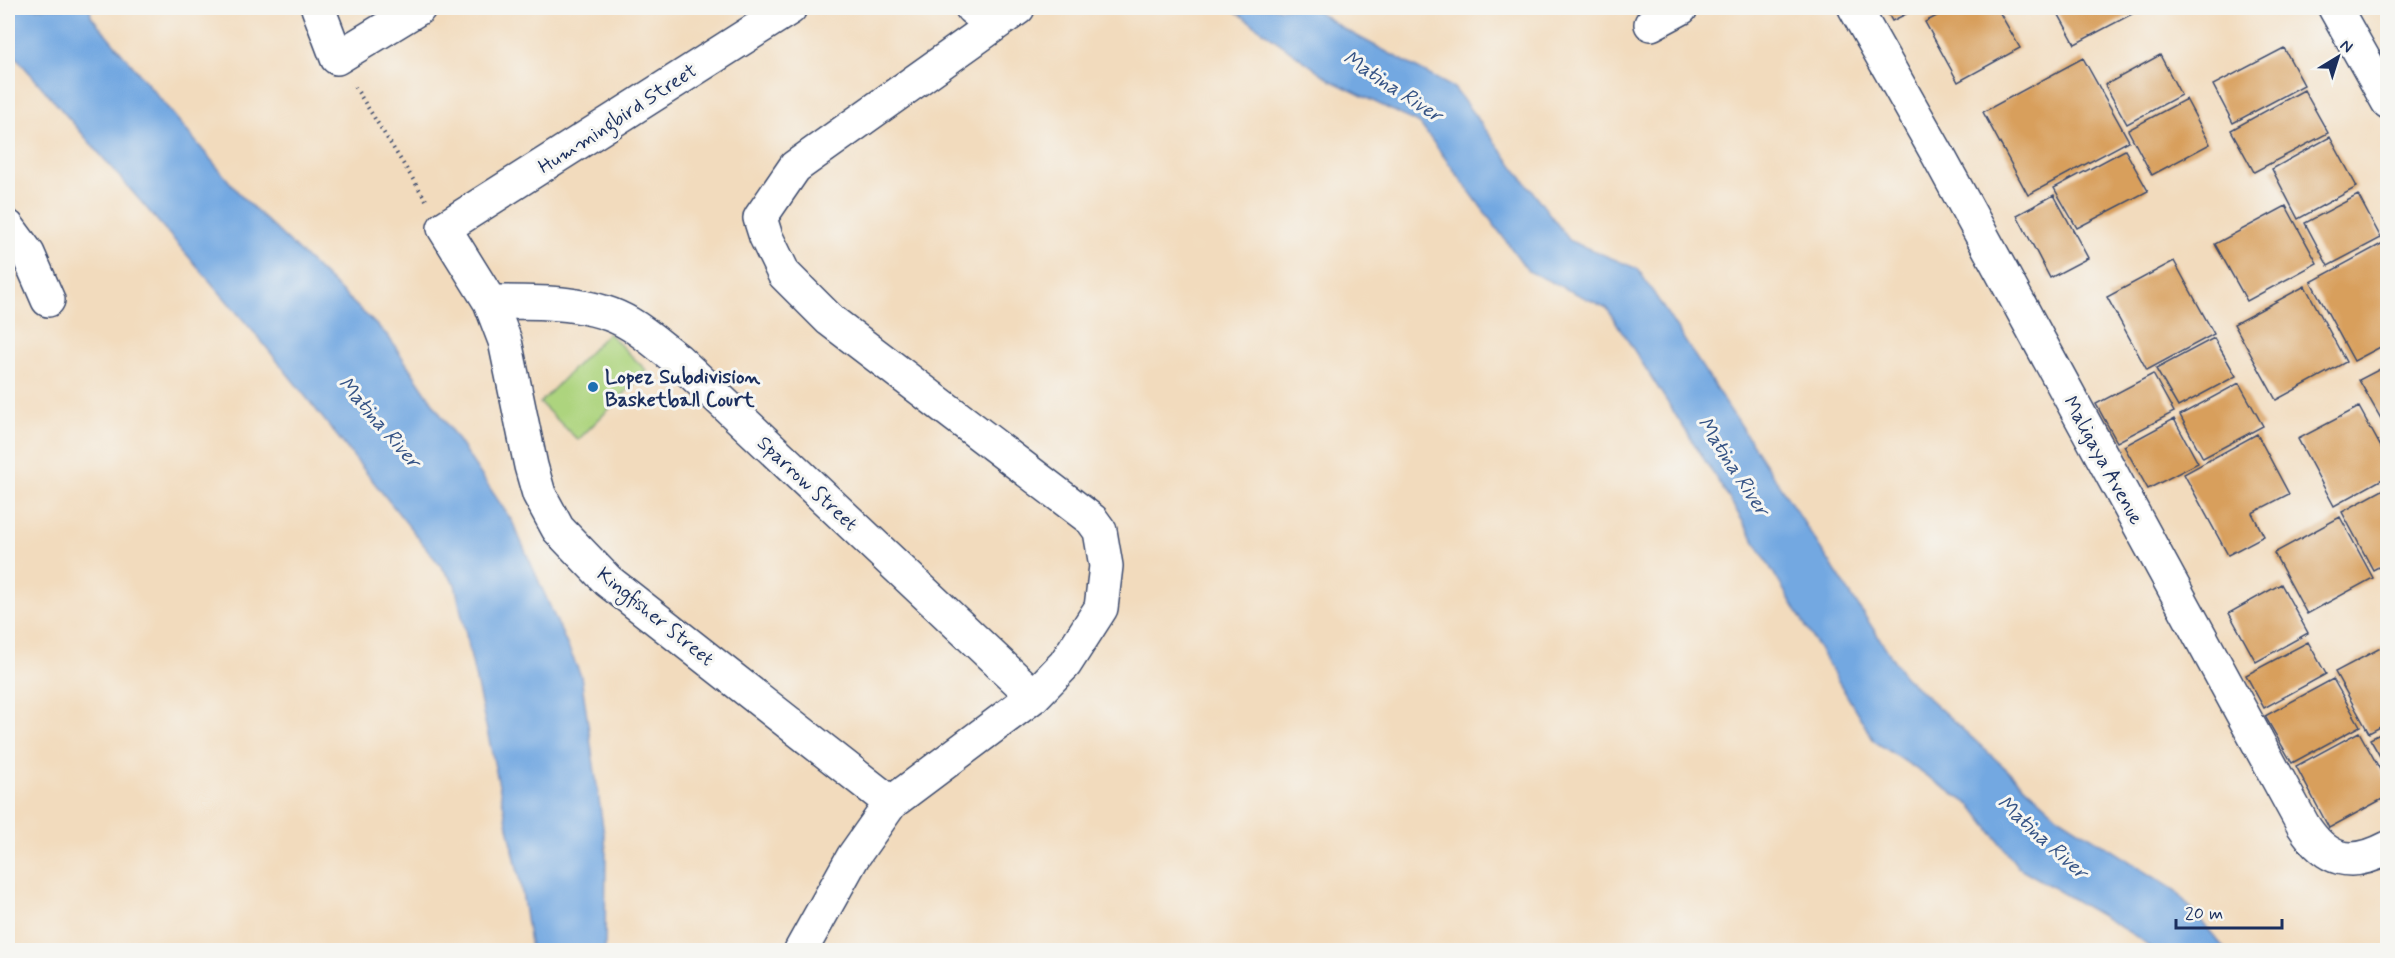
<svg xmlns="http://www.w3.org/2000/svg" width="2395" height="958" viewBox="0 0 2395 958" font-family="Mynerve,sans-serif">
	<rect width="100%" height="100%" fill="#f6f6f2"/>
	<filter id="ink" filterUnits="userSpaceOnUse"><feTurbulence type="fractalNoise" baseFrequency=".0167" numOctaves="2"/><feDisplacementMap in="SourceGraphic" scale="12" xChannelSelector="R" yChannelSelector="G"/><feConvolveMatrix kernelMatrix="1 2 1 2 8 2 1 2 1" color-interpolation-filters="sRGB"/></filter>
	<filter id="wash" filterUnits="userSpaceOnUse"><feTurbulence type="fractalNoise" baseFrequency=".008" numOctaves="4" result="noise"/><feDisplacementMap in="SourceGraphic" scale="24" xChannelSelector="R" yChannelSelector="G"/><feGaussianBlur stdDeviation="1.35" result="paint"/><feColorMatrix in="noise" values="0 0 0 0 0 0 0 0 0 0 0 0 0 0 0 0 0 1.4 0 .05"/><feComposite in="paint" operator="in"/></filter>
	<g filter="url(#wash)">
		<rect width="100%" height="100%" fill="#f2dbbd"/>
		<path fill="#add47e" stroke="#64826e" stroke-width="1.5" d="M608,333L647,371L578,440L540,403Z"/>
		<path fill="#73a8e1" stroke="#476ca0" stroke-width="1.5" d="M8,8H90L91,16L242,197L388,336L512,521L581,676L606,848L605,950H531L521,886L455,584L259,338L8,48Z
			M1231,8H1312L1344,29L1454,88L1570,241L1638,269L1904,676L2058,816L2176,891L2226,950H2153L2134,935L2018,867L1972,806L1874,741L1727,495L1607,308L1528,271L1420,124L1332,81Z"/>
		<g id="blocks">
			<path fill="#d89f5b" d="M1885,8H1918L1892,21Z
				M1952,8H1997L2020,48L1958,82L1925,22Z
				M2069,8H2131L2134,13L2075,44L2058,13Z
				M2284,48L2304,85L2233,123L2213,85Z
				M2160,55L2181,95L2127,124L2105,85Z
				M2083,58L2129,141L2028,195L1983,112Z
				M2304,90L2328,133L2254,172L2231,130Z
				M2186,99L2210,144L2152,175L2128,130Z
				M2330,137L2357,187L2298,219L2272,169Z
				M2125,150L2148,191L2077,228L2054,188Z
				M2054,195L2088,258L2050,278L2017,215Z
				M2358,195L2381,238L2328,266L2305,223Z
				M2286,206L2317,263L2247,301L2215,244Z
				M2385,242L2388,246V343L2354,361L2311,282Z
				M2174,261L2214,334L2147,370L2107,297Z
				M2305,286L2346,362L2276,400L2234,324Z
				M2214,338L2236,376L2178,407L2156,369Z
				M2388,365V431L2359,380Z
				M2153,374L2174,412L2117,442L2096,404Z
				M2239,383L2263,426L2203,458L2180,415Z
				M2359,407L2388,460V476L2334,506L2298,439Z
				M2174,419L2198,463L2148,489L2124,446Z
				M2257,434L2289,494L2252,513L2264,536L2228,555L2184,474Z
				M2388,487V562L2373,570L2342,512Z
				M2340,517L2373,578L2307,614L2274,553Z
				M2281,584L2308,633L2256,662L2229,613Z
				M2308,642L2326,674L2264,708L2246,675Z
				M2388,644V723L2369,733L2335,672Z
				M2333,679L2360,726L2292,763L2265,716Z
				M2388,730V770L2370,739Z
				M2359,732L2388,784V796L2329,828L2296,766Z"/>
		</g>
	</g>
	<g filter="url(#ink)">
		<use href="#blocks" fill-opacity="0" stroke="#3b496c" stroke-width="1.5"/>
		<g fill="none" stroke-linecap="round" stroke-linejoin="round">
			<g stroke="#3b496c" stroke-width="36">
				<path id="minor" d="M318,8L337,58L419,8
					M790,8L444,228L490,302L505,341L531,466L539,494L558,529L608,581L891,803L853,857L801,950
					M972,8L993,25
					M1855,8L1938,155L2303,825C2326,861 2350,868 2388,848
					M1651,24L1681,8
					M8,227L28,254L48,300
					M490,302C533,302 592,300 630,324C647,334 662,348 678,360L1034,696
					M891,803L1034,696L1065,664L1101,608L1106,566L1100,531L1092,520L830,320L784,274L766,237L760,218L795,167L1018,8"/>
			</g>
			<g stroke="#3b496c" stroke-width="36">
				<path id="primary" d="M2335,8L2388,102"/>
			</g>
			<path stroke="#3b496c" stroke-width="4" stroke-dasharray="1.5 4.5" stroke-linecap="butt" d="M355,87L426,200"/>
			<use href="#minor" stroke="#fff" stroke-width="33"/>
			<use href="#primary" stroke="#fff" stroke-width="33"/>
		</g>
	</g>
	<circle fill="#1f6fb2" stroke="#f6f6f2" stroke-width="2" cx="593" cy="387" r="6"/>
	<g text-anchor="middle" stroke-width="6" stroke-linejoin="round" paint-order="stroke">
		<g font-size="20" fill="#1b2f5e" stroke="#f6f6f2">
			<text transform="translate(617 118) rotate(-33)" y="7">Hummingbird Street</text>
			<text transform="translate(2104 460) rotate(61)" y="7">Maligaya Avenue</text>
			<text transform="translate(808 483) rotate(43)" y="7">Sparrow Street</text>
			<text transform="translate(656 616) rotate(39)" y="7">Kingfisher Street</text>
		</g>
		<g font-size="20" font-weight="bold" fill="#1b2f5e" stroke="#f6f6f2" text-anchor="start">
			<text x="605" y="383">Lopez Subdivision<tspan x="605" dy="23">Basketball Court</tspan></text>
		</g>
		<g font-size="21" font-style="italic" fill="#355385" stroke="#f6f6f2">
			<text transform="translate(1393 86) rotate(33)" y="7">Matina River</text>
			<text transform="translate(380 422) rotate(49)" y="7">Matina River</text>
			<text transform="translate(1734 466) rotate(57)" y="7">Matina River</text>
			<text transform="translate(2043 837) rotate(42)" y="7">Matina River</text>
		</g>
	</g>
	<rect width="2395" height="958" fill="none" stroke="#f6f6f2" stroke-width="30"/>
	<g transform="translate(2338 57) rotate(38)" stroke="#f6f6f2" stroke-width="4.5" paint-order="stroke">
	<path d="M0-4.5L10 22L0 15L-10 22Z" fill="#1b2f5e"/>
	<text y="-9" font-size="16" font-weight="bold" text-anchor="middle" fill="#1b2f5e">N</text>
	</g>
	<path d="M2176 919v9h106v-9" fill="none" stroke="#1b2f5e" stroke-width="3"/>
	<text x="2185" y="919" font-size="18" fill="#1b2f5e" stroke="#f6f6f2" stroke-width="4.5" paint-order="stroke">20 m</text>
</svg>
